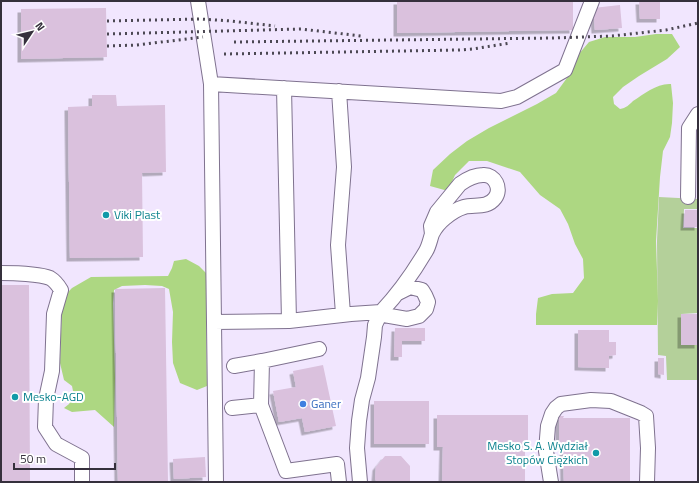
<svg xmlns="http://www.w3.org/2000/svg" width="699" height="483" viewBox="0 0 699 483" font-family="'Titillium Web',sans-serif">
	<defs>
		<filter id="shadow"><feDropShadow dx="-3.5" dy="3.5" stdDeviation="0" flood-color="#0004"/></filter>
	</defs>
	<rect width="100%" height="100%" fill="#f7f4fb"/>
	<path fill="#f1e6fe" d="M1,1H698V482H1Z"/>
	<path fill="#b4d09a" d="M659,197L698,199V209H684L683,228H698V313L681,314V345H698V380H667L666,356L658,355L657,241Z"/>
	<path fill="#add782" d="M656,34H672L680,47L667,59L639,76L623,87L613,97L614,104L620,109C626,108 629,105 633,101C644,94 657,83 671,84L673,103L672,123L670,137L663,151L660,177L656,241L658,301L657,325H536V314L538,298L552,294L573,293L584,278L583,259L575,244L568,224L560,209L540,195L520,172L487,161H469L455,175L448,191L430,186L433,170L450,154L467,141L489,128L537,104L556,93L572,71L578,55L589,42L605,37H635Z
		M186,259L199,266L207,274L208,287L206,325L207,386L197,390L180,383L173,363L172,342L173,312L169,289L162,286L145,285L122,286L114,290L113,303L115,378L114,427L95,410L72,412L64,408L69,404L74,396L72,386L64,380L60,363L62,307L65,295L72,288L91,277L168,276L172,268L174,261Z"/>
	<path fill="#dac1dd" filter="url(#shadow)" d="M397,1H573V30L397,33Z
		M639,1H660V19H640Z
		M620,5L622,28L595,30L593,8Z
		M106,8L107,57L21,59V9Z
		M92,95H116L117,106L165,105L166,172L142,173L143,257L70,258L68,107L92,106Z
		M685,210H698V227H684Z
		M1,285H29L30,482H1Z
		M165,288L168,482H118L115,289Z
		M681,314H698V345H681Z
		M395,328H425V341H402V357H394Z
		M578,330H609V342H616V355L609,356V368L578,367Z
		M658,358H664V375L658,374Z
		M323,365L336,426L305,432L302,418L279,422L273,391L296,387L293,371Z
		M374,401H429V444H374Z
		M437,415H528V441H525V482H442L443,447H437Z
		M559,416H564L563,418H630V482H564L563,446H559Z
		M385,456H401L410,466V481L408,482H377L375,479L376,467Z
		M205,457L206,477L174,479L173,459Z"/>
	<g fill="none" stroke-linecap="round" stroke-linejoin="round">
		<g stroke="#7f728f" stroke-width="16">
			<path id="minor" d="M198,1L211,84
				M339,91L344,167L338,245L343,314
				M688,197L689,128L698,114
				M1,273C13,273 40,274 50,278C55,281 58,285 61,290L54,314L52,371L46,399L45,427L56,444L82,458V482
				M289,321L351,314L381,312C398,294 413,273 426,251C429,246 430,240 432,234C435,228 440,222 445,218C451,213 457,209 464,207C474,204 487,209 495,198C502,189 495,174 483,175C475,175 467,179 460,184L437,212L431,226L432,234
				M214,322L289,321L284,88
				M234,366L262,361
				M261,405L262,361L319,349
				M232,408L261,405L286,471L337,464L339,482
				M216,482L211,84L501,101L517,97L565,70L592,1
				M360,482L357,448L359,421L362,400L368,378L374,337L375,325L381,312L384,315L407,319L419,316L426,309L428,302L425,295L422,290L410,287L398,293
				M551,482L546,451L548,426L552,414L556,408L561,404L591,400L611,401L641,413L646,416L648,448L647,482"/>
		</g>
		<use href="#minor" stroke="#fff" stroke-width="14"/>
		<path stroke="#4b4752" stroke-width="3" stroke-dasharray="2 4" stroke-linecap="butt" d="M107,21L201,19L231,21L275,26
			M107,34L301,29L361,36
			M234,42L553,38L612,36L666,30L698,23
			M107,46L137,45L203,37
			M224,54L459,50L473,49L510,43"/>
	</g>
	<g fill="#0f9aa8" stroke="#fff" stroke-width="1.5">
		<circle cx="106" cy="215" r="4"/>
		<circle cx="15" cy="397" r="4"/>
		<circle cx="596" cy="453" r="4"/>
	</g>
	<circle fill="#3f7fe0" stroke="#fff" stroke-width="1.5" cx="303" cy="404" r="4"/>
	<g text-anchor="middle" stroke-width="4" stroke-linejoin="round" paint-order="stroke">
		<g font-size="12" fill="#0d838f" stroke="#fff" text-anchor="start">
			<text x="114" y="219">Viki Plast</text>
			<text x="23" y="401">Mesko-AGD</text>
			<text x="588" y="450" text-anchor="end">Mesko S. A. Wydział<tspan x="588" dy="14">Stopów Ciężkich</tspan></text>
		</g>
		<g font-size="12" fill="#366cbe" stroke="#fff" text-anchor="start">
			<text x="311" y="408">Ganer</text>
		</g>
	</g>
	<rect width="699" height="483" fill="none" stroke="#35303c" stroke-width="4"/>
	<g transform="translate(32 32) rotate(55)" stroke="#ffffff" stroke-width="3" paint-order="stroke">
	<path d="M0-3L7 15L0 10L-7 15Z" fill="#35303c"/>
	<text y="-6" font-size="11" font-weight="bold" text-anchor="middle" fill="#35303c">N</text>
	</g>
	<path d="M14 463v6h101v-6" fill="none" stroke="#35303c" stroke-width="2"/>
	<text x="20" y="463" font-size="12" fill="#35303c" stroke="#ffffff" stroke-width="3" paint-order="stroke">50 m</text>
</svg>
